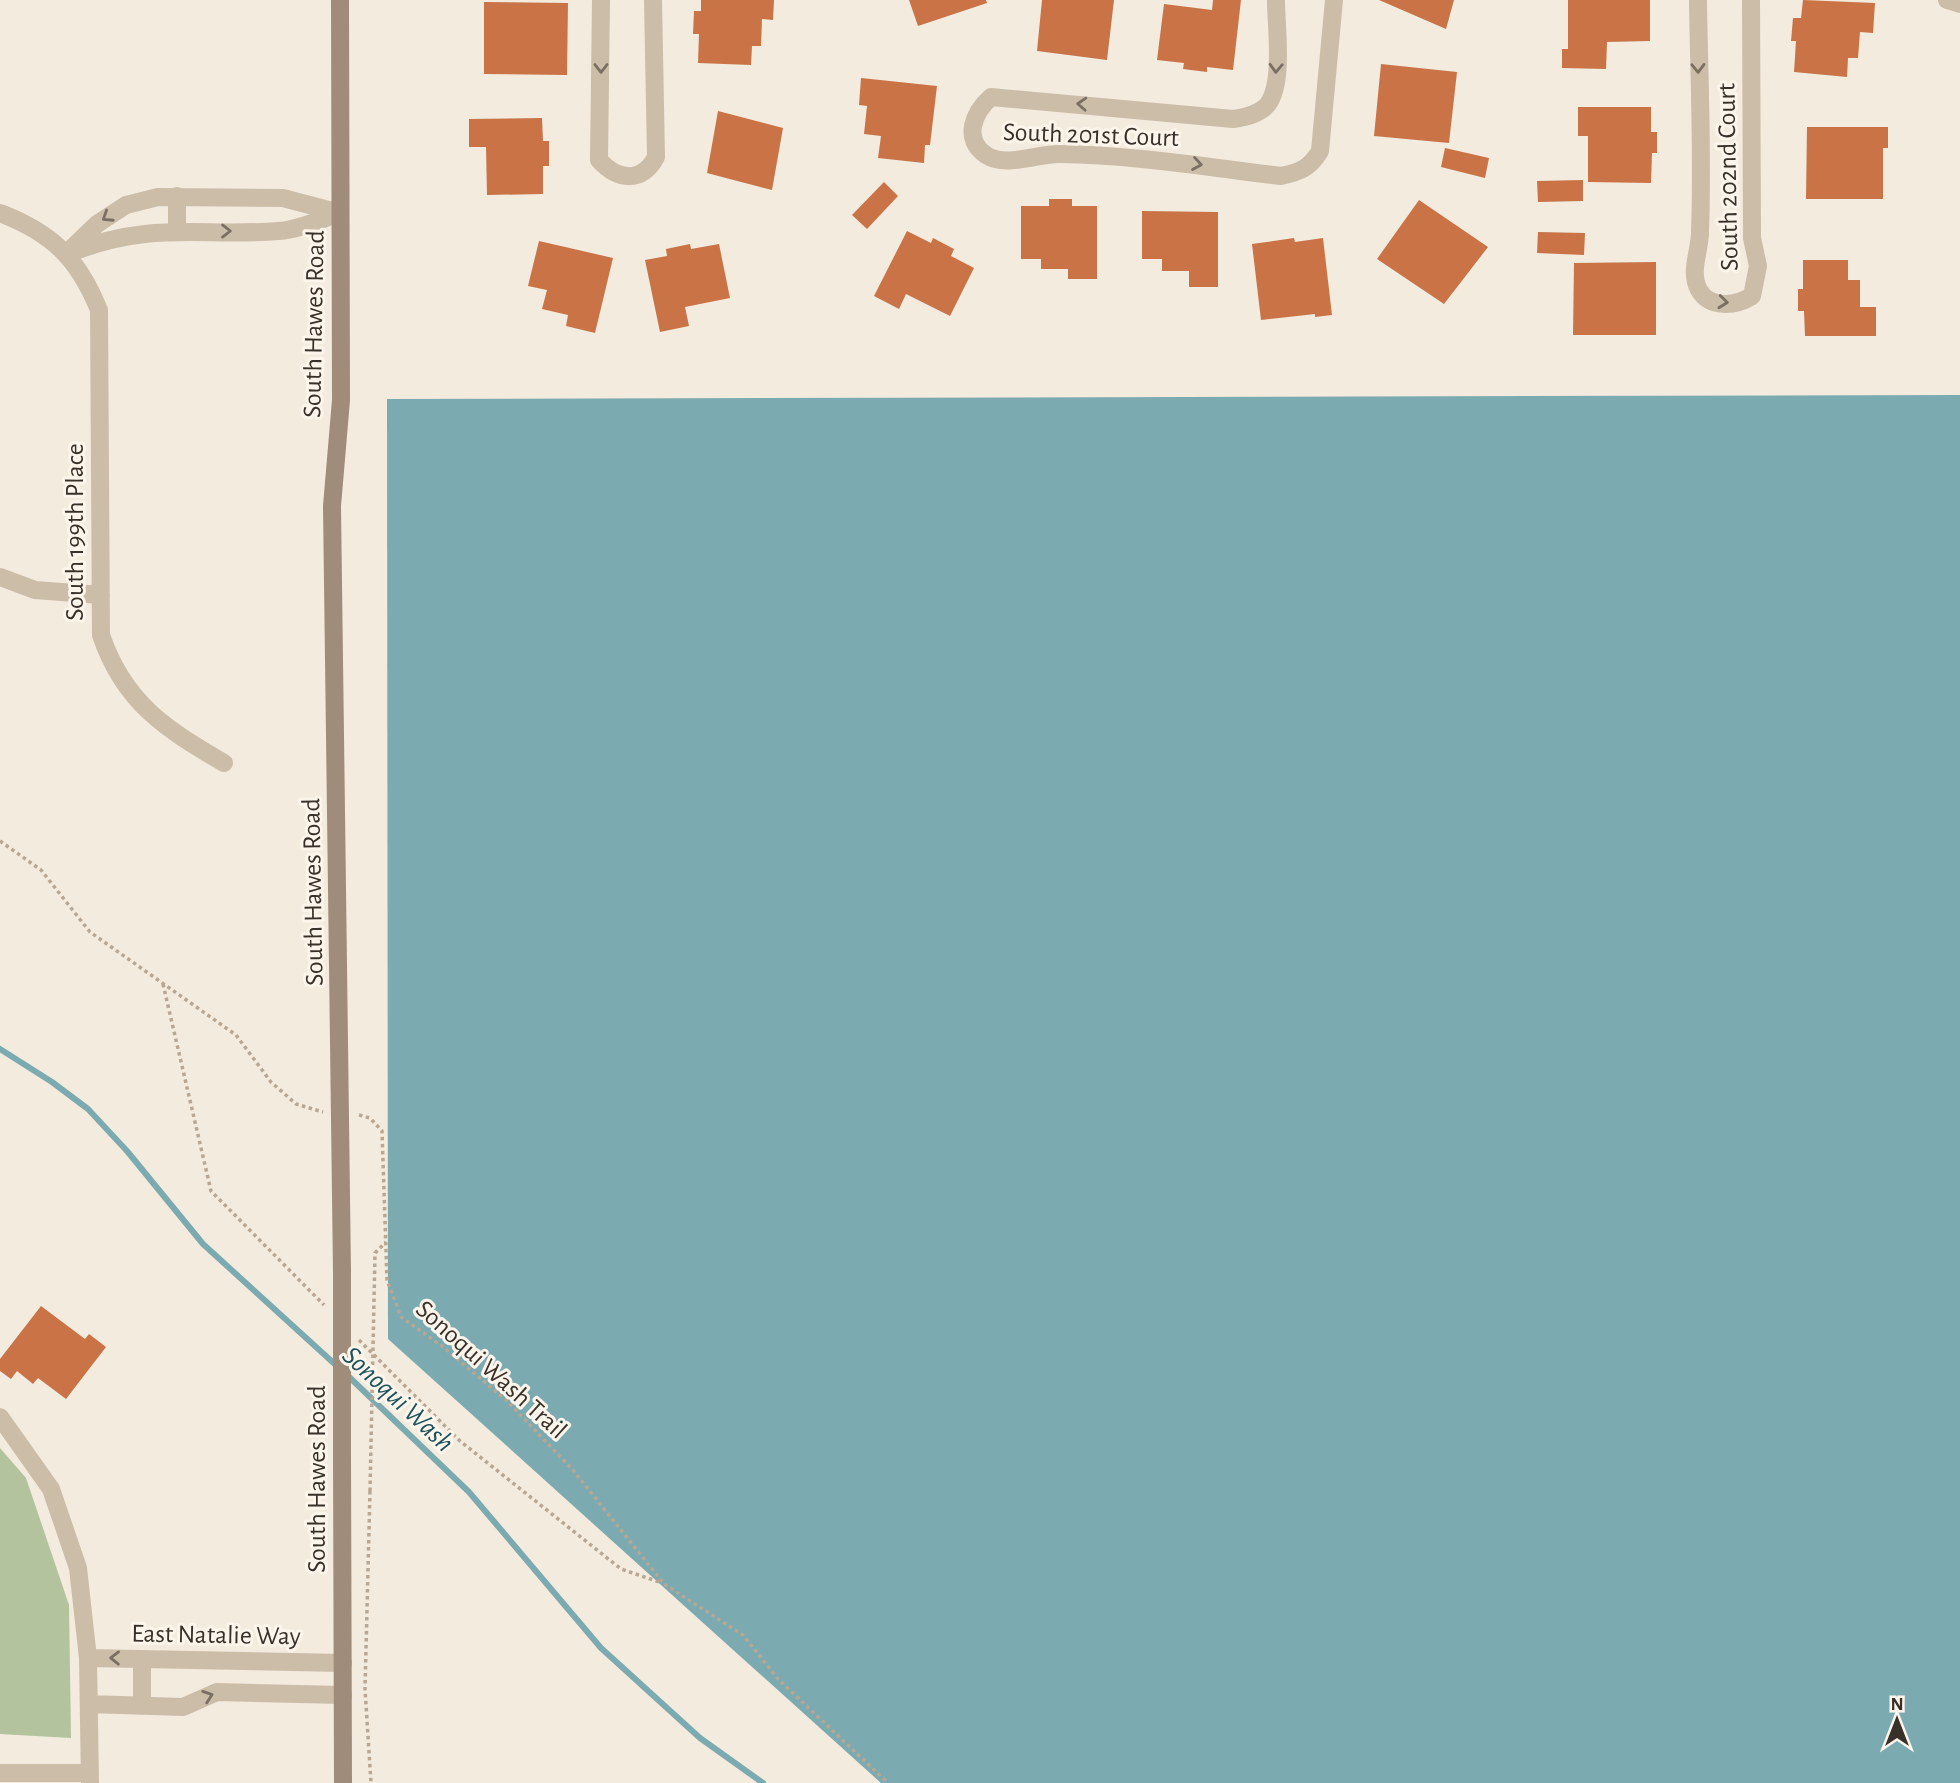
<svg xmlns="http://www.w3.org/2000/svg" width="1960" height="1783" viewBox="0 0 1960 1783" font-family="'Alegreya Sans',sans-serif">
	<rect width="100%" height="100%" fill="#f3ebde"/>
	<path fill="#b3c39d" d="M0,1448L26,1478L69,1605L71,1738L0,1734Z"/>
	<path fill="#7caab1" d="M1960,395V1783H881L388,1339L387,399Z"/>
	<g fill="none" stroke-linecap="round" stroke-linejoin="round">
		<path stroke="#7caab1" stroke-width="6" d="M0,1049L52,1082L88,1109L127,1151L203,1244L338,1367
			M346,1374L469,1492L601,1648L700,1738L763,1783"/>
	</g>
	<path fill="#c97347" d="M701,0H774L773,20L762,19L761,46H752L751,65L698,63L699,34H693L694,11H701Z
		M909,0H986L987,3L918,26Z
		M1042,0H1114L1107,60L1037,51Z
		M1213,0H1241L1233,70L1207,67V72L1183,69L1184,63L1157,60L1164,4L1212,10Z
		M1379,0H1454L1446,29Z
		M1568,0H1650V41L1607,42L1606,69L1562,68V49H1568Z
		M1803,0L1875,3L1873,33L1860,32L1858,58H1848L1847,77L1794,72L1796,41H1791L1793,18H1801Z
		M484,2L568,3L567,75L484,74Z
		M1381,64L1457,72L1449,143L1374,136Z
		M861,78L937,86L930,145H925L924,163L878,158L881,136L864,134L867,106L859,105Z
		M1578,107H1651V132H1657V153H1652L1651,183L1588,182V136H1578Z
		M718,111L783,128L772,190L707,173Z
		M542,118L543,141H549V166H543V194L487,195L486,147H469V119Z
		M1807,127H1888V148H1883V199H1806Z
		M1445,148L1489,158L1485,178L1441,167Z
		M1583,180V201L1538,202L1537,181Z
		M884,182L898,196L867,229L852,215Z
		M1049,199H1072V206H1097V279H1068V269H1041V259H1021V206H1049Z
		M1419,200L1488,247L1444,304L1377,259Z
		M1142,211L1218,212V287H1189V271H1162V259H1142Z
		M907,231L931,243L933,238L954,249L951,256L974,268L950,316L906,294L899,309L874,296Z
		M1538,232L1585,233L1584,255L1537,253Z
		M1294,238L1295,242L1323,238L1332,315L1315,317V314L1261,320L1252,244Z
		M539,241L613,258L595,333L566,326L568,315L542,309L547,290L528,286Z
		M690,244L691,249L719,244L730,298L685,307L689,326L660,332L645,260L667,256L666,249Z
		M1803,260H1848V280H1860V307H1876V336H1805L1804,311H1798V289H1803Z
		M1656,262V335H1573L1574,263Z
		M41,1306L85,1339L89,1334L106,1347L66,1399L38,1378L33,1384L17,1371L11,1379L0,1371V1359Z"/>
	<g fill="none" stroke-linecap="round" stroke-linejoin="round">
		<path stroke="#b8a793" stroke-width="3.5" stroke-dasharray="3.5 3.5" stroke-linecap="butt" d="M0,841L41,870L90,932L236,1035L271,1082L296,1104L323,1112
			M163,984L211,1191L324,1305
			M359,1115L370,1118L382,1131L387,1280L401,1317L442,1346L506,1400L573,1470L664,1584L743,1635L778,1679L888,1783
			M359,1340L460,1441L621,1569L662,1583
			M370,1491L365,1689L371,1783"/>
		<path stroke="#ccbda9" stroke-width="18" d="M601,0L599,160C618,181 642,183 656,157L653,0
			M1276,0C1276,27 1284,82 1268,104C1260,114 1246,117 1233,119L991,97C974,112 962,139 986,155C1006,168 1036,154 1059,154C1134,155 1206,167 1281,176C1300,172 1310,168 1320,151L1334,0
			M1698,0C1699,77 1703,155 1700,232C1700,251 1689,272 1699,290C1710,309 1736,306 1752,296L1758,266L1752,238L1751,0
			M1947,0L1960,4
			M0,213C52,233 78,258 99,310L101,635C124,703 166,729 224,763
			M177,231V196
			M73,252C151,221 201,237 279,231C299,230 321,219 340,213
			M66,254L97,224L126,205L158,197L283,198L340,213
			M0,577L35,590L101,595
			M0,1417L51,1489L78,1568L88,1658L90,1783
			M88,1658L343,1663
			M142,1659V1706
			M89,1704L183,1707L217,1692L343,1695
			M0,1773H90"/>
		<path stroke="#a08c7a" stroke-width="18" d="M340,0L341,400L332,506L342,1272
			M342,1454L343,1783"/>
		<path stroke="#b8a793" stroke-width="3.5" stroke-dasharray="3.5 3.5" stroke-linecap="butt" d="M370,1491L375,1253L386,1242"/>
		<path stroke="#a08c7a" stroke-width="18" d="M342,1272V1454"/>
	</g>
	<defs><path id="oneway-chevron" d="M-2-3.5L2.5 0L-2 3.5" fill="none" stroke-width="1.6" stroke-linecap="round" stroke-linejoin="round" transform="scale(1.75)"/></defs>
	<g stroke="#7b6f63">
		<use href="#oneway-chevron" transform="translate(601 68) rotate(90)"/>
		<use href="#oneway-chevron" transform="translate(1276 68) rotate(92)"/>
		<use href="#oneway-chevron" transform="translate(1698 68) rotate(89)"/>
		<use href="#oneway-chevron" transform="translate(1082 104) rotate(-177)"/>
		<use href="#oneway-chevron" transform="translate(1197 164) rotate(9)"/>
		<use href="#oneway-chevron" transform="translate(107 217) rotate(147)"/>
		<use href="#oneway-chevron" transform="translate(226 231)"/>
		<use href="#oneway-chevron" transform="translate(1723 302) rotate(6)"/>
		<use href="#oneway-chevron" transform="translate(115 1658) rotate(-179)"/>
		<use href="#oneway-chevron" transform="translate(208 1696) rotate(-19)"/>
	</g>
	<g text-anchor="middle" stroke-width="6" stroke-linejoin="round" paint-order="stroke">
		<g font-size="26" fill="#393029" stroke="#fbf5eb">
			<text transform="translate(1091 134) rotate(2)" y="9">South 201st Court</text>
			<text transform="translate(1727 177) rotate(-91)" y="9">South 202nd Court</text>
			<text transform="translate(313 324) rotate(-89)" y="9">South Hawes Road</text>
			<text transform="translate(74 532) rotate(-90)" y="9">South 199th Place</text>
			<text transform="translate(312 892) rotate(-91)" y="9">South Hawes Road</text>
			<text transform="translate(492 1369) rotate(42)" y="9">Sonoqui Wash Trail</text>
			<text transform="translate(316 1479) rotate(-90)" y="9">South Hawes Road</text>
			<text transform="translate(216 1634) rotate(1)" y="9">East Natalie Way</text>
		</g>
		<g font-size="28" font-style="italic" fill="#1d525c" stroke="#fbf5eb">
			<text transform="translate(399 1398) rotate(43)" y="10">Sonoqui Wash</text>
		</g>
	</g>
	<g transform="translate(1897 1720)" stroke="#fbf5eb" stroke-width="5" paint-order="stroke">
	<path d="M0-5L12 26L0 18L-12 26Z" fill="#393029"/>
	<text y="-10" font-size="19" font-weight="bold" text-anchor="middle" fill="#393029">N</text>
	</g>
</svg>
